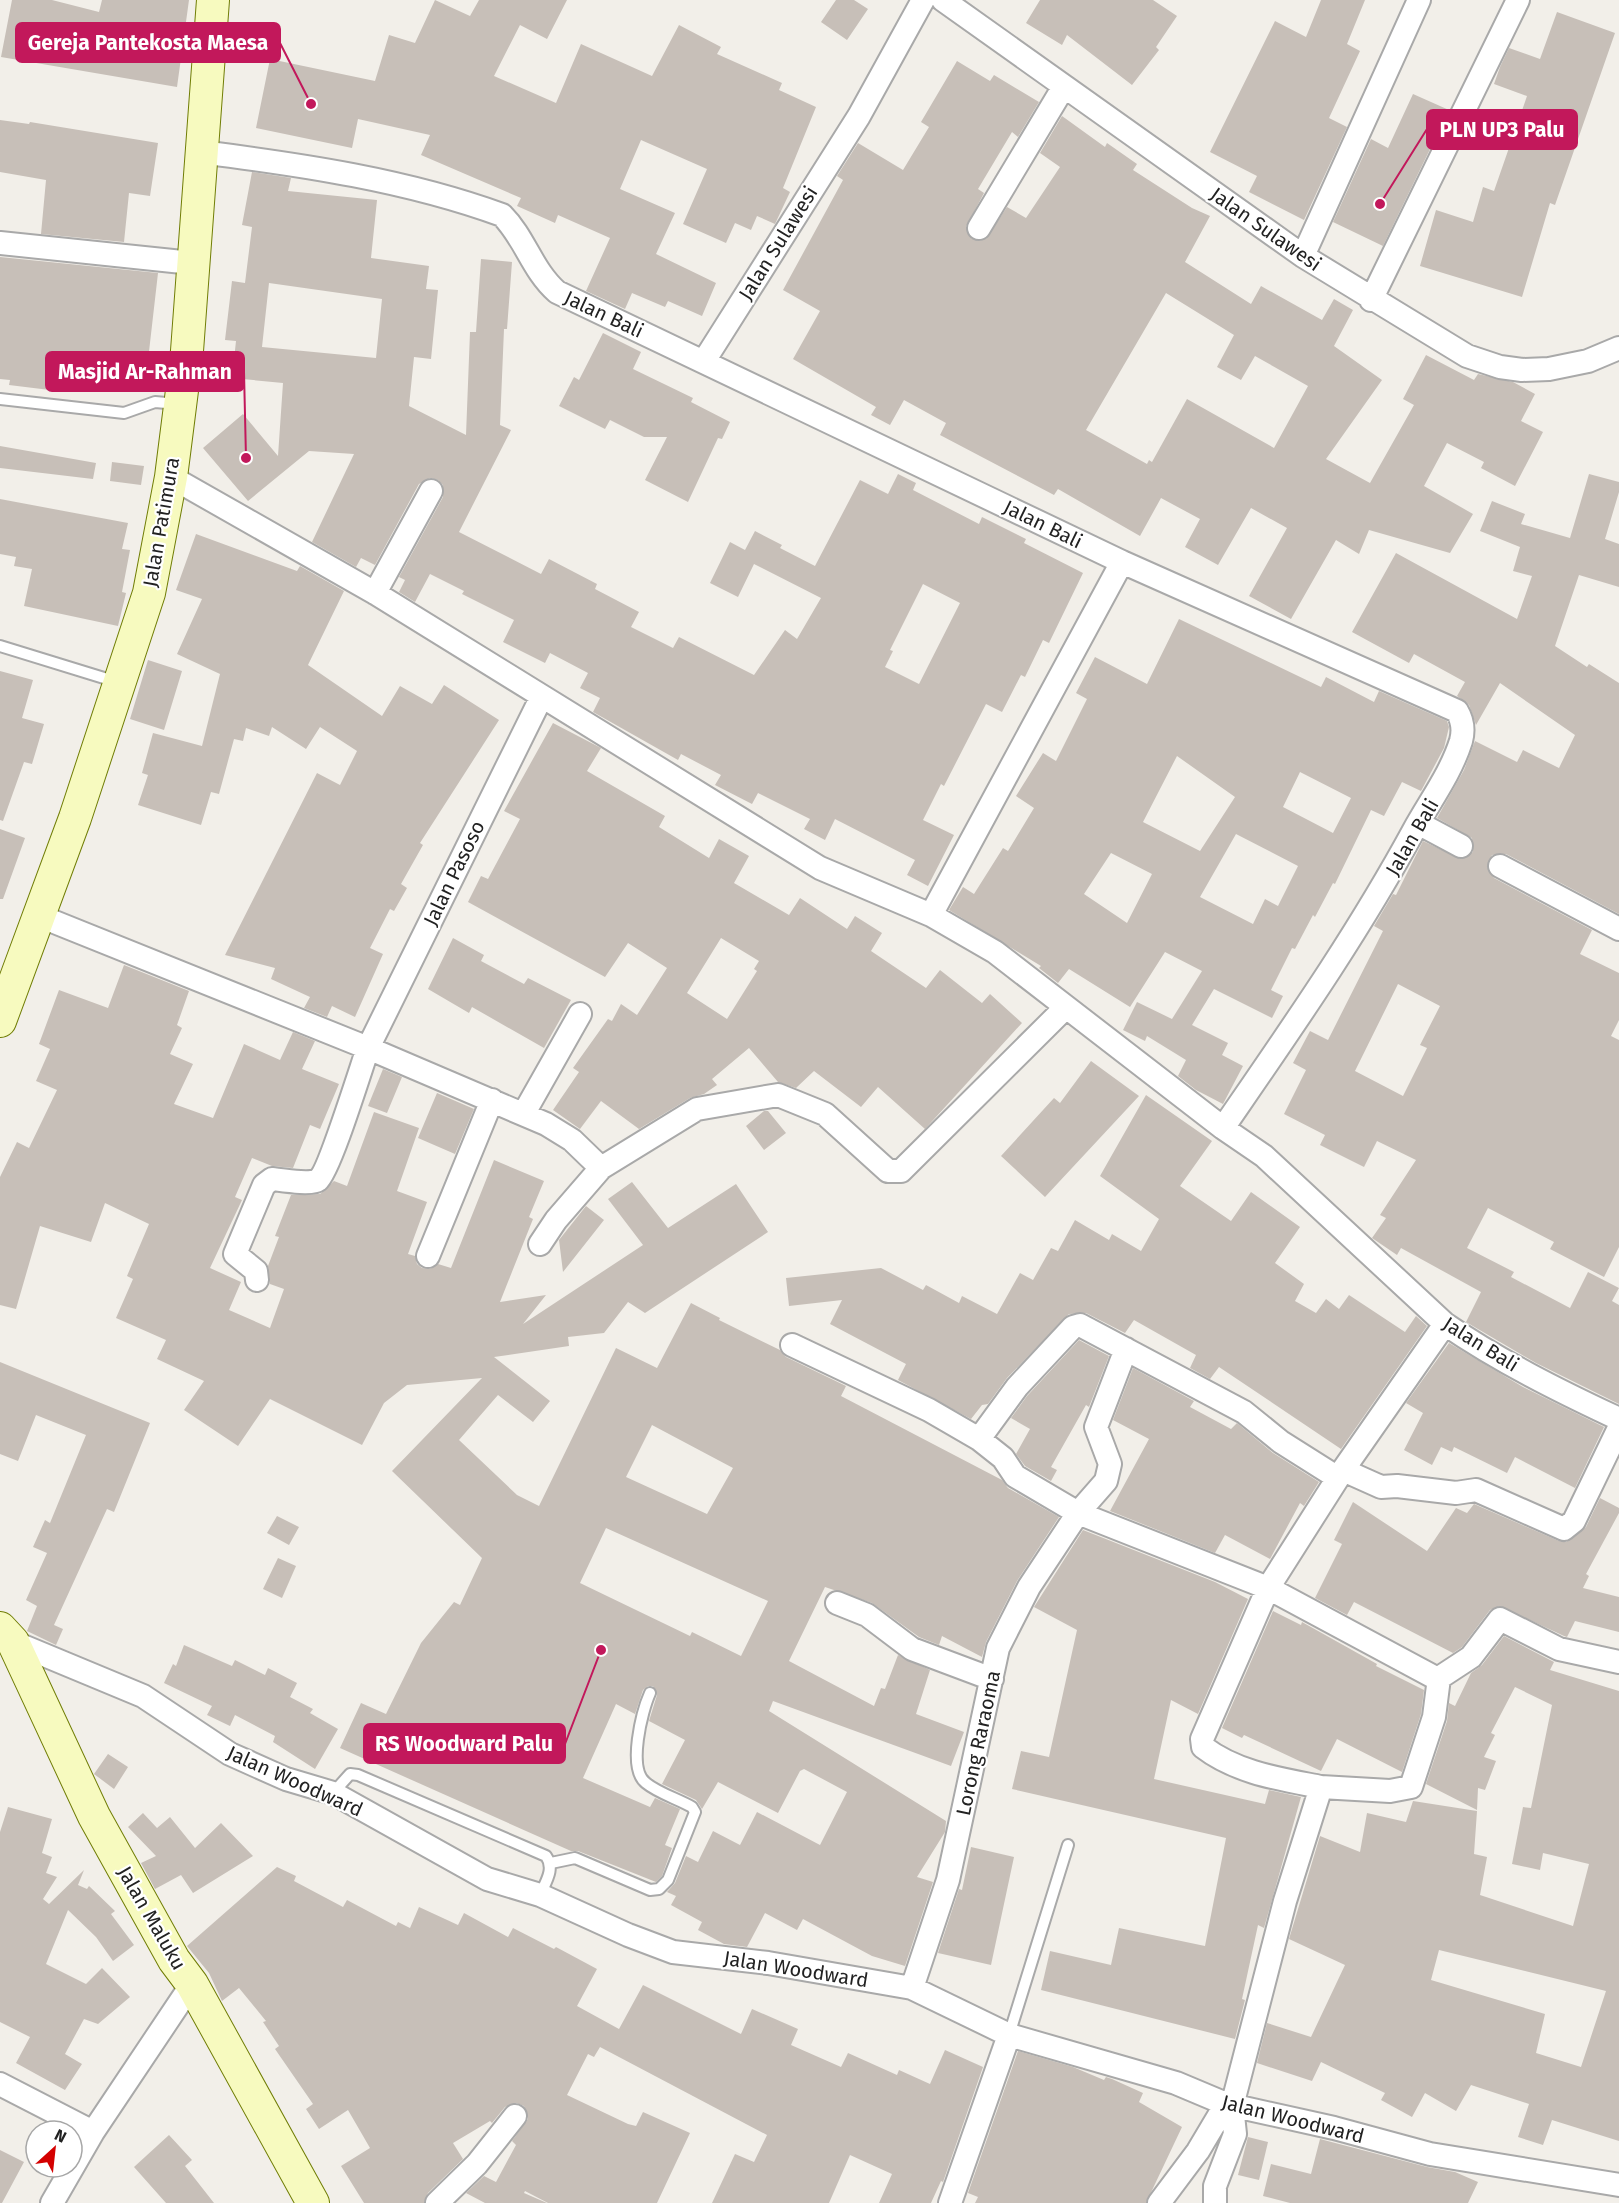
<svg xmlns="http://www.w3.org/2000/svg" width="1619" height="2203" viewBox="0 0 1619 2203" font-family="'Fira Sans',sans-serif">
	<rect width="100%" height="100%" fill="#f2efe9"/>
	<path fill="#c7bfb8" fill-rule="evenodd" d="M12,0H52L99,12L102,0H189L177,87L1,57Z
		M435,0L470,16L479,0H567L547,39L520,25L494,76L556,103L581,44L652,76L679,25L721,47L717,54L782,83L779,90L816,107L783,188L790,192L775,224L757,216L751,230L735,223L726,243L683,224L707,169L641,140L620,189L675,213L656,254L716,283L702,316L668,301L665,307L632,293L625,309L586,291L610,238L558,215L555,223L517,206L521,198L421,155L430,135L358,119L352,148L256,128L270,59L375,81L389,35L415,43Z
		M836,0H854L868,9L847,40L821,22Z
		M1040,0H1153L1177,16L1156,47L1159,50L1132,85L1067,35L1062,45L1026,23Z
		M1321,0H1365L1347,44L1360,51L1329,118L1347,127L1304,220L1249,192L1257,176L1210,152L1275,21L1306,37Z
		M1557,12L1615,33L1555,205L1550,203L1522,297L1420,266L1436,210L1473,222L1483,187L1494,191L1527,96L1494,84L1500,67L1509,48L1540,59Z
		M957,61L990,81L994,75L1039,102L1018,137L1012,132L978,189L984,193L966,227L972,239H986L1007,207L1026,218L1060,167L1040,153L1062,116L1105,147L1107,143L1137,164L1133,170L1192,208L1210,216L1185,262L1251,304L1261,286L1322,320L1334,299L1353,310L1334,346L1382,380L1326,459L1370,483L1414,405L1403,399L1426,355L1474,380L1478,374L1513,382L1535,394L1521,421L1543,432L1515,486L1481,468L1484,462L1447,443L1424,486L1473,514L1450,553L1369,530L1359,554L1336,540L1291,619L1249,596L1287,528L1251,508L1218,565L1185,547L1200,519L1161,498L1140,536L1058,489L1054,495L940,435L946,423L904,400L890,425L871,415L876,407L793,359L820,311L783,290L843,180L837,176L858,143L903,170L929,127L921,122ZM1166,293L1234,335L1217,367L1241,380L1255,356L1308,386L1274,448L1187,399L1152,462L1149,460L1147,464L1086,430Z
		M1413,94L1449,110L1383,246L1333,222L1371,139L1388,148Z
		M0,120L29,124L30,122L158,143L150,196L129,193L124,242L41,234L46,180L0,172Z
		M252,172L291,178L288,191L377,200L371,258L429,266L426,289L438,290L431,359L414,357L409,406L466,435L470,332H476L481,259L512,262L507,329H504L500,425L511,430L459,532L541,574L549,559L597,584L595,589L639,612L631,627L673,648L679,637L754,675L785,630L797,639L821,598L754,564L738,597L710,583L730,542L745,550L755,531L782,545L780,548L815,566L860,480L888,494L898,474L916,483L913,490L979,524L982,517L1026,539L1024,543L1083,573L1049,643L1043,640L1025,677L1021,675L1002,712L986,704L944,786L941,784L923,820L954,835L928,886L907,875L915,860L835,819L825,840L804,829L810,819L758,793L752,804L715,785L721,775L681,754L678,760L593,712L600,698L580,688L588,673L550,653L545,663L503,642L514,620L462,594L464,591L430,574L415,602L399,592L405,580L399,577L443,497V485L438,480L430,478L419,484L375,565L361,558L356,567L312,542L354,454L309,451L248,501L203,448L243,414L278,456L283,383L232,378L236,341L225,340L232,281L245,283L252,227L242,225ZM269,283L382,299L376,358L262,347ZM923,584L960,603L919,684L885,667L893,651L890,650Z
		M0,257L158,273L147,369L70,361L66,392L9,385L10,380L0,379Z
		M603,333L641,352L633,369L693,398L691,402L730,422L722,439L718,438L688,502L645,480L667,437H644L610,420L605,429L559,406L574,377L579,380Z
		M0,446L96,463L93,479L0,468Z
		M112,462L144,466L141,485L110,481Z
		M1589,474L1619,482V492L1605,539L1619,544V587L1579,575L1555,646L1587,667L1589,664L1619,683V914L1506,854L1492,855L1487,867L1494,878L1592,930L1580,954L1619,973V1020L1611,1036L1619,1040V1247L1604,1277L1550,1249L1554,1242L1488,1208L1467,1248L1514,1272L1511,1277L1570,1308L1588,1272L1619,1288L1612,1301L1619,1305V1404L1536,1363L1466,1322L1481,1292L1401,1248L1397,1255L1372,1238L1386,1218L1380,1215L1416,1160L1377,1141L1364,1167L1320,1145L1325,1135L1284,1114L1306,1070L1293,1063L1310,1031L1328,1040L1383,931L1374,926L1393,894L1396,895L1423,841L1461,859L1473,852L1472,838L1437,818L1464,770L1475,741L1517,762L1523,750L1559,768L1575,735L1500,683L1476,725L1469,705L1457,696L1465,682L1414,654L1409,663L1352,632L1396,553L1517,619L1532,576L1513,571L1520,547L1480,531L1492,501L1525,514L1521,524L1570,538ZM1398,984L1440,1006L1420,1045L1427,1048L1403,1096L1355,1071Z
		M0,499L128,523L122,549L130,550L122,592L126,593L118,626L24,606L32,569L14,566L16,557L0,554Z
		M196,534L297,571L300,566L344,591L308,665L382,716L400,686L432,704L444,685L499,720L420,843L423,845L401,884L407,888L394,911L390,909L370,948L383,954L355,1017L332,1006L327,1017L304,1008L310,997L271,979L275,968L225,955L317,773L340,785L357,751L320,727L306,749L272,727L269,736L246,728L243,741L234,739L219,794L211,792L201,825L138,805L148,775L142,773L153,733L202,746L220,674L177,654L202,599L176,590Z
		M1179,619L1321,687L1326,677L1374,702L1379,691L1447,721L1449,727L1444,748L1421,791L1402,782L1384,816L1371,810L1335,884L1333,883L1315,917L1313,915L1295,949L1292,948L1271,990L1283,996L1272,1018L1214,989L1192,1025L1228,1043L1222,1055L1243,1066L1223,1104L1196,1090L1178,1076L1186,1060L1147,1036L1145,1041L1123,1030L1137,1002L1172,1019L1202,971L1165,952L1130,1007L1069,969L1058,983L1039,968L1041,966L949,910L963,887L974,894L1003,848L1008,851L1034,808L1016,796L1043,753L1056,761L1087,699L1076,693L1095,657L1147,684ZM1177,756L1235,797L1200,851L1143,822ZM1300,772L1351,798L1333,833L1283,807ZM1236,834L1298,866L1278,906L1265,899L1253,924L1200,897ZM1111,853L1152,874L1127,923L1084,894Z
		M148,660L182,671L164,730L130,719Z
		M0,671L33,680L22,718L44,724L32,764L24,762L3,821L0,820Z
		M553,723L601,748L587,771L665,816L659,827L709,858L719,839L749,856L734,883L789,915L800,898L847,929L855,916L882,933L871,951L926,988L940,970L982,1003L990,994L1022,1023L925,1129L878,1087L861,1107L814,1071L796,1088L778,1082L749,1048L712,1079L717,1085L704,1094L690,1098L639,1129L601,1101L580,1129L553,1110L579,1072L573,1068L608,1019L612,1021L621,1004L637,1015L667,968L628,943L605,977L468,902L481,876L488,879L520,819L504,811ZM721,938L759,961L754,969L757,971L727,1019L687,993Z
		M0,829L25,838L3,899H0Z
		M453,938L484,955L481,961L524,984L528,978L571,1000L544,1048L472,1007L469,1013L428,989Z
		M124,965L189,991L177,1025L182,1028L170,1054L193,1064L174,1104L213,1118L244,1044L280,1060L293,1032L315,1041L302,1069L339,1084L320,1129L310,1125L293,1168L272,1166L252,1158L235,1197L242,1200L210,1268L241,1282L229,1310L270,1328L284,1289L270,1284L268,1266L279,1237L275,1236L291,1195L320,1194L334,1181L347,1186L374,1112L419,1128L397,1191L427,1202L408,1254L415,1256L417,1264L422,1268L430,1269L438,1264L451,1268L494,1160L544,1181L529,1217L533,1219L500,1302L546,1295L523,1324L643,1245L608,1199L632,1182L668,1228L736,1184L768,1232L645,1313L628,1302L604,1333L568,1337L569,1346L494,1357L550,1401L533,1422L498,1395L459,1440L517,1495L539,1506L616,1348L657,1368L691,1303L720,1318L719,1320L780,1350L786,1357L846,1386L841,1396L1002,1480L1008,1488L1059,1517L1017,1581L986,1642L982,1657L942,1636L939,1645L919,1637L872,1603L825,1587L789,1661L874,1706L881,1688L885,1689L898,1655L930,1670L916,1714L964,1732L951,1766L773,1701L769,1711L946,1821L945,1832L917,1877L933,1882L905,1966L872,1956L803,1919L797,1930L765,1913L747,1947L724,1944L698,1930L702,1922L671,1905L676,1896L667,1892L675,1883L686,1856L698,1862L713,1831L740,1845L757,1812L820,1845L847,1792L804,1769L800,1771L778,1813L718,1782L702,1809L696,1800L662,1784L685,1740L649,1721L657,1695L653,1686H648L643,1690L635,1714L616,1704L583,1778L650,1807L655,1798L680,1809L665,1845L672,1848L662,1876L656,1882L578,1851H571L340,1748L361,1703L386,1714L421,1643L454,1602L460,1605L482,1558L392,1471L482,1378L407,1385L384,1403L362,1445L270,1399L238,1446L184,1410L204,1381L157,1359L166,1340L116,1318L133,1279L127,1276L149,1224L105,1203L91,1242L40,1226L16,1309L0,1305V1177L17,1142L29,1148L57,1090L36,1081L50,1049L39,1044L59,990L108,1008ZM652,1425L733,1468L707,1514L626,1477ZM606,1528L768,1601L741,1656L692,1632L690,1636L580,1583Z
		M1091,1061L1139,1096L1045,1197L1001,1156L1054,1098L1060,1103Z
		M383,1069L402,1077L387,1113L368,1106Z
		M437,1093L474,1109L455,1154L418,1138Z
		M1146,1095L1212,1141L1180,1186L1231,1221L1251,1192L1300,1227L1275,1263L1304,1284L1295,1301L1316,1313L1326,1299L1339,1309L1349,1295L1405,1332L1416,1316L1427,1326L1341,1449L1219,1367L1210,1379L1190,1368L1196,1355L1134,1320L1125,1333L1086,1313L1069,1314L1007,1378L988,1404L982,1405L971,1419L898,1380L906,1364L830,1324L842,1300L789,1306L786,1278L881,1268L923,1290L926,1285L959,1303L962,1296L997,1314L1020,1273L1033,1280L1051,1248L1058,1251L1075,1220L1109,1240L1112,1234L1141,1251L1159,1219L1100,1176Z
		M764,1111H768L786,1133L764,1150L746,1126Z
		M586,1206L604,1220L563,1272L559,1240Z
		M1079,1340L1109,1356L1089,1407L1086,1405L1051,1467L1057,1470L1051,1481L1025,1466L1016,1454L1030,1429L1011,1418L1027,1396Z
		M1449,1343L1523,1387L1604,1427L1575,1488L1515,1457L1507,1473L1454,1447L1452,1452L1441,1447L1432,1465L1404,1450L1423,1413L1406,1403Z
		M0,1362L150,1423L114,1512L107,1509L54,1625L63,1629L56,1645L27,1631L37,1606L26,1600L47,1553L33,1547L45,1520L50,1523L86,1435L36,1415L18,1461L0,1454Z
		M1133,1368L1194,1401L1190,1407L1231,1429L1237,1423L1273,1453L1319,1482L1304,1506L1300,1503L1270,1559L1225,1535L1215,1553L1110,1511L1149,1439L1113,1420Z
		M1600,1498L1619,1508V1513L1586,1574L1589,1576L1583,1588L1619,1597V1632L1575,1621L1567,1637L1564,1636L1500,1606L1490,1610L1462,1647L1453,1653L1354,1602L1347,1615L1315,1598L1342,1544L1334,1540L1353,1502L1427,1551L1456,1508L1467,1513L1474,1504L1559,1541L1566,1542L1586,1527Z
		M277,1516L299,1527L289,1545L267,1533Z
		M1083,1530L1215,1582L1248,1599L1198,1714L1171,1700L1154,1779L1265,1804L1269,1790L1301,1797L1264,1928L1258,1925L1242,1999L1245,2000L1235,2039L1041,1990L1050,1951L1111,1965L1119,1928L1205,1946L1226,1838L1012,1789L1021,1751L1049,1757L1077,1630L1034,1607Z
		M278,1558L296,1566L282,1598L263,1589Z
		M1273,1611L1301,1625L1302,1622L1377,1664L1376,1666L1424,1690L1421,1714L1402,1772L1337,1739L1321,1771L1244,1735L1242,1738L1222,1728Z
		M1504,1636L1554,1662L1550,1670L1619,1691V2141L1552,2120L1543,2145L1518,2137L1529,2104L1471,2085L1456,2111L1425,2093L1412,2117L1381,2100L1385,2093L1321,2062L1312,2081L1257,2063L1267,2023L1311,2037L1345,1965L1289,1939L1320,1836L1360,1852L1367,1813L1406,1822L1413,1801L1477,1811L1474,1854L1487,1857L1480,1895L1573,1926L1589,1864L1543,1853L1540,1870L1512,1864L1523,1807L1531,1808L1552,1705L1515,1687L1491,1733L1495,1735L1484,1757L1496,1761L1485,1790L1478,1788L1477,1810L1426,1784L1447,1721L1449,1703L1455,1706L1471,1673L1482,1665ZM1439,1950L1606,1991L1581,2067L1536,2053L1545,2014L1431,1980Z
		M184,1645L232,1666L235,1660L265,1675L268,1668L297,1683L290,1697L313,1709L310,1713L338,1729L315,1769L273,1742L275,1736L235,1715L230,1726L207,1715L212,1706L164,1683L173,1664L176,1666Z
		M108,1754L128,1767L114,1789L94,1774Z
		M8,1807L52,1819L42,1853L52,1857L46,1873L57,1877L43,1899L49,1904L84,1870L78,1885L87,1889L89,1886L115,1911L111,1914L134,1945L113,1961L96,1937L68,1910L46,1964L86,1984L102,1968L130,1997L98,2024L84,2019L65,2054L82,2064L65,2090L16,2063L30,2037L0,2022V1832Z
		M143,1813L157,1828L170,1817L195,1848L221,1823L253,1856L193,1893L181,1875L155,1889L141,1863L156,1856L128,1827Z
		M971,1847L1014,1857L991,1965L938,1953L959,1889L962,1890Z
		M277,1867L296,1876L294,1881L343,1907L347,1900L396,1926L398,1922L410,1928L419,1907L458,1925L464,1913L508,1937L513,1928L554,1949L556,1947L597,1969L577,2006L619,2029L643,1985L741,2034L752,2009L798,2029L791,2045L841,2067L848,2053L897,2075L899,2070L930,2084L945,2050L983,2067L943,2182L941,2181L931,2203H879L892,2174L850,2155L829,2203H712L735,2154L754,2162L767,2135L600,2047L594,2057L588,2054L567,2095L628,2124L636,2126L643,2112L690,2133L657,2203H548L525,2191L524,2193L547,2203H485L466,2193L484,2176L496,2182L516,2145L512,2141L528,2119L524,2106L516,2103L505,2107L492,2123L490,2121L453,2143L463,2159L428,2193L424,2203H364L341,2166L370,2148L348,2110L319,2129L306,2109L313,2104L275,2049L279,2046L263,2022L266,2021L239,1988L222,2001L209,1973L187,1946Z
		M1018,2051L1073,2067L1104,2080L1106,2077L1112,2079L1143,2093L1139,2102L1182,2127L1146,2203H975L978,2197L968,2193Z
		M169,2135L192,2160L185,2166L214,2203H166L134,2167Z
		M1248,2137L1268,2142L1259,2180L1238,2175Z
		M1320,2139L1427,2167L1455,2172L1478,2182L1468,2203H1290L1263,2196L1271,2164L1311,2174Z
		M0,2150L24,2162L2,2203H0Z"/>
	<g fill="none" stroke-linecap="round" stroke-linejoin="round">
		<g stroke="#a9a9a9" stroke-width="14">
			<path id="service" d="M0,399L124,413L155,402L178,404
				M0,646L117,682
				M333,1793L350,1774L358,1775L546,1856C555,1869 546,1881 540,1895
				M551,1863L575,1858L650,1890L659,1889L668,1880L695,1812L692,1807C678,1799 658,1793 646,1783C627,1769 642,1711 650,1693
				M1009,2035L1068,1845"/>
		</g>
		<g stroke="#a9a9a9" stroke-width="26">
			<path id="minor" d="M943,0L1303,256L1467,356L1500,367L1522,370L1549,369L1588,361L1619,348
				M201,152C303,165 406,180 502,215C525,238 532,270 557,292L1122,562L1457,711C1463,721 1464,730 1461,741C1451,773 1430,801 1414,830C1357,935 1291,1029 1223,1128
				M979,228L1063,88
				M0,243L192,263
				M1303,256L1419,0
				M1371,300L1518,0
				M704,361L859,116L923,0
				M171,477L375,593L820,868L931,915L995,952L1223,1128L1264,1156L1445,1324C1499,1361 1559,1391 1619,1419
				M375,593L431,491
				M1418,823L1461,846
				M1500,866L1619,929
				M37,915L368,1048L541,698
				M931,915L1122,562
				M524,1113L580,1014
				M540,1244L556,1220L601,1168
				M428,1256L492,1100
				M257,1280L256,1271L235,1254L264,1185L272,1179C281,1180 312,1185 318,1180C329,1172 361,1068 368,1048L546,1124L572,1140L601,1168L697,1109L778,1095L825,1114L888,1171H901L1065,1008
				M792,1345L929,1410L979,1439L1003,1458L1015,1476L1078,1513L1268,1588L1432,1676L1439,1678L1471,1657L1500,1619L1559,1649L1619,1662
				M979,1439L1017,1387L1073,1327L1080,1325L1244,1412L1281,1442L1338,1478
				M1343,1470L1381,1487L1397,1486L1456,1493L1476,1490L1564,1529L1574,1521L1619,1428
				M837,1603L867,1615L912,1649L992,1679
				M13,1642L143,1696L230,1754L286,1779L333,1793L487,1879L540,1895L628,1935L673,1952L768,1963L912,1988L1009,2035L1176,2083L1226,2104L1334,2128L1430,2154L1619,2185
				M1321,1787L1390,1791L1411,1787L1434,1717L1439,1678
				M912,1988L948,1880L998,1648L1029,1587L1078,1513L1106,1481L1110,1464L1096,1427L1126,1349
				M0,2084L93,2132
				M52,2203L93,2132L192,1984
				M437,2203L477,2164L515,2116
				M950,2203L1009,2035
				M1159,2203L1198,2151L1226,2104
				M1215,2203V2186L1235,2134L1232,2106L1285,1901L1321,1787C1280,1779 1237,1773 1203,1747L1202,1739L1268,1588L1343,1470L1445,1324"/>
		</g>
		<g stroke="#707d05" stroke-width="34">
			<path id="secondary" d="M0,1021L75,818L149,593L171,477L187,351L213,0
				M0,1628L13,1642L94,1816L174,1960L192,1984L313,2203"/>
		</g>
		<use href="#service" stroke="#fff" stroke-width="10"/>
		<use href="#minor" stroke="#fff" stroke-width="22"/>
		<use href="#secondary" stroke="#f7fabf" stroke-width="32"/>
	</g>
	<g text-anchor="middle" stroke-width="4.5" stroke-linejoin="round" paint-order="stroke">
		<g font-size="20" fill="#222" stroke="#fff">
			<text transform="translate(1266 229) rotate(35)" y="7">Jalan Sulawesi</text>
			<text transform="translate(778 243) rotate(-58)" y="7">Jalan Sulawesi</text>
			<text transform="translate(604 314) rotate(25)" y="7">Jalan Bali</text>
			<text transform="translate(161 522) rotate(-80)" y="7">Jalan Patimura</text>
			<text transform="translate(1043 524) rotate(26)" y="7">Jalan Bali</text>
			<text transform="translate(1412 837) rotate(-60)" y="7">Jalan Bali</text>
			<text transform="translate(454 873) rotate(-64)" y="7">Jalan Pasoso</text>
			<text transform="translate(1481 1344) rotate(32)" y="7">Jalan Bali</text>
			<text transform="translate(978 1743) rotate(-78)" y="7">Lorong Raraoma</text>
			<text transform="translate(295 1781) rotate(24)" y="7">Jalan Woodward</text>
			<text transform="translate(152 1918) rotate(60)" y="7">Jalan Maluku</text>
			<text transform="translate(796 1969) rotate(9)" y="7">Jalan Woodward</text>
			<text transform="translate(1293 2119) rotate(14)" y="7">Jalan Woodward</text>
		</g>
	</g>
	<path fill="none" stroke="#c2185b" stroke-width="2" d="M311 104L280 43M1380 204L1427 129M246 458L244 372M601 1650L565 1744"/>
	<g fill="#c2185b" stroke="#fff" stroke-width="2">
		<circle cx="311" cy="104" r="6"/>
		<circle cx="1380" cy="204" r="6"/>
		<circle cx="246" cy="458" r="6"/>
		<circle cx="601" cy="1650" r="6"/>
	</g>
	<g fill="#c2185b" stroke="#c2185b" stroke-width="2">
		<rect x="16" y="23" width="264" height="39" rx="6"/>
		<rect x="1427" y="110" width="150" height="39" rx="6"/>
		<rect x="46" y="352" width="198" height="39" rx="6"/>
		<rect x="364" y="1724" width="201" height="39" rx="6"/>
	</g>
	<g font-size="21" text-anchor="middle" font-weight="bold" fill="#fff">
		<text x="148" y="50">Gereja Pantekosta Maesa</text>
		<text x="1502" y="137">PLN UP3 Palu</text>
		<text x="145" y="379">Masjid Ar-Rahman</text>
		<text x="464" y="1751">RS Woodward Palu</text>
	</g>
	<g transform="translate(54 2149) rotate(27)"><circle r="28" fill="#ffffff" stroke="#a7a7a7" stroke-width="1.5"/>
	<path d="M0-4.5L10 22L0 15L-10 22Z" fill="#d40000"/>
	<text y="-9" font-size="16" font-weight="bold" text-anchor="middle" fill="#222222">N</text>
	</g>
</svg>
